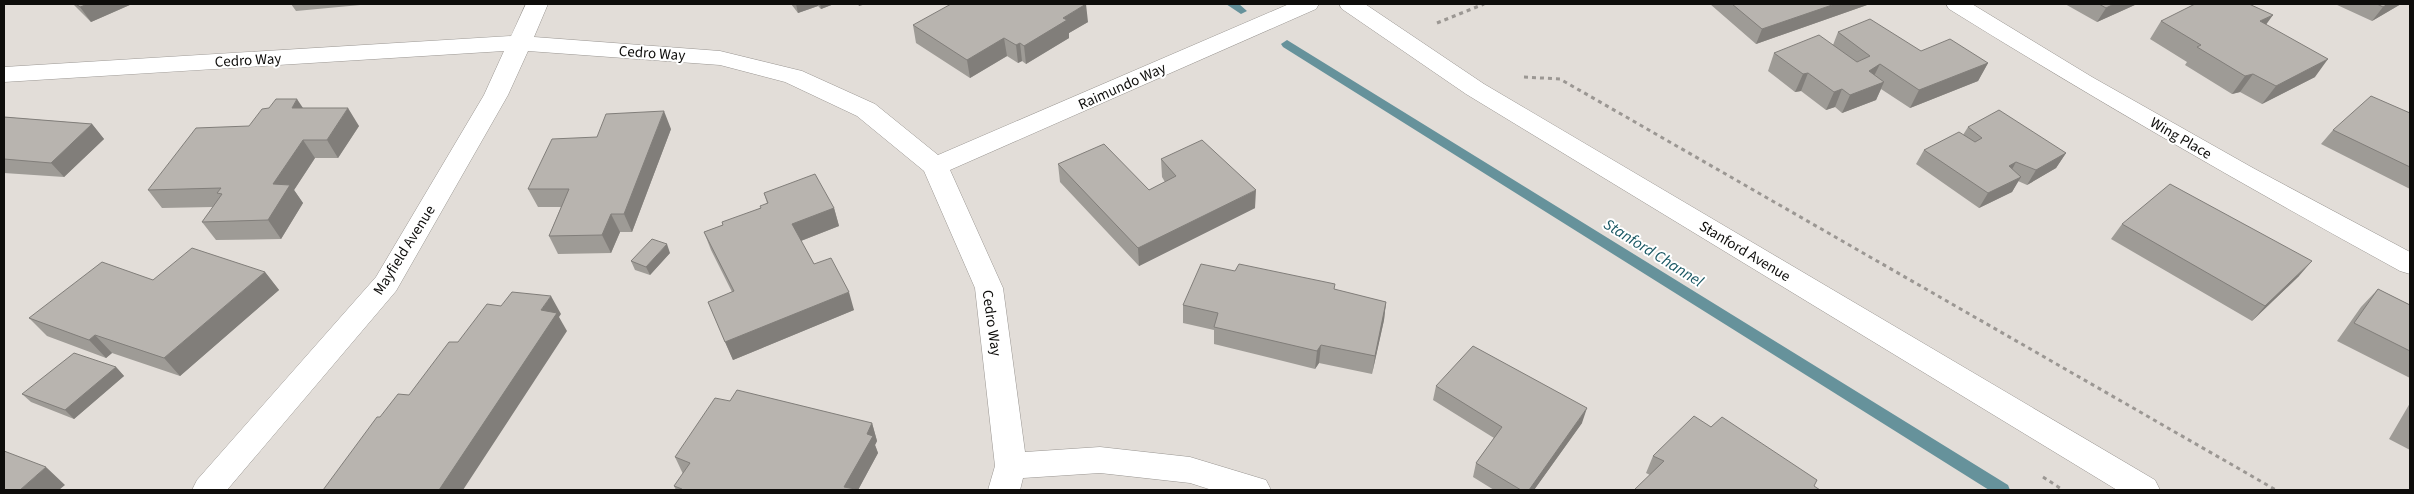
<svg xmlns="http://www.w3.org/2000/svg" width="2414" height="494" viewBox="0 0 2414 494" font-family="'Source Sans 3',sans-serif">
	<rect width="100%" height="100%" fill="#e2ddd8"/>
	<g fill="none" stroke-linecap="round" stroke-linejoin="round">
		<path fill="#66929b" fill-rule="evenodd" d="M1226,4H1239L1247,11L1241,14Z
			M1287,40L2008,485L2010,490H1989L1283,47L1281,44Z"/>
		<g stroke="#9a9692" stroke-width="1">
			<path id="street" d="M526,4H548L534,37L720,51L802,71L875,104L938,155L1289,4H1319L1316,9L950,170L1003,288L1025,452L1100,447L1190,457L1266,480L1271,490H1212L1190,483L1100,473L1023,478L1020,490H988L995,466L975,288L924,171L857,116L785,82L720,65L528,51L508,95L396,291L227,490H192L197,480L376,277L484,95L504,51L4,82V67L511,36Z
				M1946,4H1972L2092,77L2253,168L2410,252V274L2400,271C2247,187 2097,101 1949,9Z"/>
		</g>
		<g stroke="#9a9692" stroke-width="1">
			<path id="secondary" d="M1339,4H1365L1484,84L2155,480L2160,490H2117L1466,94L1342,9Z"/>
		</g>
		<path stroke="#9b9793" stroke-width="3" stroke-dasharray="4 4" stroke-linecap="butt" d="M1437,23L1484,4
			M1524,77L1560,79L2276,490
			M2043,477L2063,490"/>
		<use href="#street" fill="#fff" fill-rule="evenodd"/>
		<use href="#secondary" fill="#fff" fill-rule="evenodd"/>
	</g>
	<path fill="#9e9b96" d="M73,4H132L91,22Z
		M291,4H371L296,11Z
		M791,4H834L821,9L818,6L798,13Z
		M1710,4H1867V5L1756,44Z
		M2065,4H2137L2097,22Z
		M2335,4H2401L2372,21Z
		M2161,21L2266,25L2315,77L2262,104L2240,92L2232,94L2185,65L2187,62L2150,39Z
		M1088,22L1069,33V38L1026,64L1022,61L1018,63L1007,56L970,78L916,43L913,25Z
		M1838,32L1921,51L1988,63L1978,81L1910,108L1881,89L1876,100L1842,113L1835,107L1826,110L1801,91L1795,92L1768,71L1774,53L1833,45Z
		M303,108L359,126L338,158H315L294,190L303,203L281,239L216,240L202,222L213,207L162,208L148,190Z
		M2410,113V189L2321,144L2333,130Z
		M4,117L92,124L104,139L64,177L4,173Z
		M1968,127L2066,153L2056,168L2027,185L2018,181L2012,192L1979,208L1916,164L1924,150L1963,135Z
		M671,129L632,232H620L611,253L558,254L549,236L561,207H538L528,189L597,137Z
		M1161,159L1255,208L1139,266L1060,182L1058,164L1149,190L1165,182L1162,177Z
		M764,193L834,208L839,226L801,241L814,264L854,310L733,360L708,302L732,292L711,250L704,232L723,225L761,208L767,203Z
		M2122,224L2299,276L2252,321L2111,239Z
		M670,253L650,275L635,270L631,261Z
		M1235,271L1335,290L1386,302L1384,320L1372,374L1319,363L1315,369L1214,344V330L1183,323V305Z
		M265,272L279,290L180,376L112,353L106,358L47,336L29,318L153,280Z
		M2378,289L2410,305V378L2337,341L2361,307Z
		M116,367L124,376L74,419L31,402L22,394Z
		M1436,386L1582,423L1534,490H1494L1473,477L1476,463L1494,438L1433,400Z
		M730,401L872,423L877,441L875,445L878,453L858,490H861H676L674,486L683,474L675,457Z
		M2410,403V450L2389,439Z
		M1711,427L1814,486L1650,475L1646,473L1653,456Z"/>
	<path fill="#817e7a" d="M88,4H132L91,22L80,7Z
		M796,4H818V6L798,13Z
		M820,4H834L821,9Z
		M858,4H866L859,6Z
		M1086,4L1088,22L1069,33V38L1026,64L1024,46L1063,18Z
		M1835,4H1867V5L1756,44L1762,29Z
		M2114,4H2137L2097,22L2106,8Z
		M2388,4H2401L2372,21L2383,7Z
		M2273,15L2260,33V21Z
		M1004,38L1007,56L970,78L967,60Z
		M1020,43L1022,61L1018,63L1016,45Z
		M2328,59L2315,77L2262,104L2276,86Z
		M1988,63L1978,81L1910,108L1919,90Z
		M1880,64L1871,82L1869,71Z
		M1808,73L1801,91L1795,92L1803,74Z
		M2253,74L2240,92L2232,94L2245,76Z
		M1884,82L1876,100L1842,113L1850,95Z
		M1842,89L1835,107L1826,110L1834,92Z
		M297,99L309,117L292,108Z
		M348,108L359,126L338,158L327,140Z
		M664,111L671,129L632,232L624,214Z
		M92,124L104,139L64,177L51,163Z
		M303,140L315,158L294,190L303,203L281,239L268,220L273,184Z
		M2066,153L2056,168L2027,185L2036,170Z
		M2016,162L2008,177L2009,166Z
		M2021,177L2012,192L1979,208L1988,193Z
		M1256,190L1255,208L1139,266L1138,248Z
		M834,208L839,226L798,242L792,224Z
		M611,214L620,232L611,253L602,235Z
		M667,244L670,253L650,275L646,267Z
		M2312,261L2299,276L2252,321L2265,306Z
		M265,272L279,290L180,376L164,358Z
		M849,292L854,310L733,360L725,342Z
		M551,296L561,314L559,317L567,331L463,490H439L541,310Z
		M1386,302L1384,320L1372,374L1375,356Z
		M95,335L112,353L106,358L89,340Z
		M1321,345L1319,363L1315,369L1317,351Z
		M116,367L124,376L74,419L65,410Z
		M1587,408L1582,423L1534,490H1529Z
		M872,423L877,441L875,445L878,453L858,490L844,487Z
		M46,467L65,485L59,490H20Z"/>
	<path fill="#b8b4af" stroke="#817e7a" d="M76,4H88L80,7Z
		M951,4H1086L1063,18L1067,20L1024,46L1020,43L1016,45L1004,38L967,60L913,25Z
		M1732,4H1835L1762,29Z
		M2099,4H2114L2106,8Z
		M2195,4H2249L2273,15L2260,21L2328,59L2276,86L2253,74L2245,76L2197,47L2201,45L2161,21Z
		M2377,4H2388L2383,7Z
		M1870,19L1921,51L1950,39L1988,63L1919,90L1880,64L1869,71L1884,82L1850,95L1842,89L1834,92L1808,73L1803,74L1774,53L1819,35L1857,62L1870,56L1838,32Z
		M2371,96L2410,113V167L2333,130Z
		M276,99H297L292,108H348L327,140H303L273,184L290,185L268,220L202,222L222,194L217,193L221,188L148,190L196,128L249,126L262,109L269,108Z
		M1999,110L2066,153L2036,170L2016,162L2009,166L2021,177L1988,193L1924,150L1959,132L1975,142L1982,138L1968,127Z
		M664,111L624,214H611L602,235L549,236L569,189H528L552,139L597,137L606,114Z
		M4,117L92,124L51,163L4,159Z
		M1202,140L1256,190L1138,248L1058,164L1104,144L1149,190L1176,176L1161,159Z
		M815,174L834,208L792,224L814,264L831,258L849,292L725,342L708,302L734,291L704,232L723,225L722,222L761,208L760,206L768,203L764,193Z
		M2170,184L2312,261L2265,306L2122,224Z
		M652,239L667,244L646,267L631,261Z
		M192,248L265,272L164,358L95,335L89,340L29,318L102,262L153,280Z
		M1201,264L1235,271L1239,264L1335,284L1334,289L1386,302L1375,356L1321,345L1317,351L1214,327L1218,313L1183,305Z
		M2378,289L2410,305V351L2354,323Z
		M512,292L551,296L541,310L557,313L439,490H323L377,417H380L398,394L409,395L449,342H458L487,304L501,306Z
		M1473,346L1587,408L1529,490H1521L1476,463L1502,427L1436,386Z
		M74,353L116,367L65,410L22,394Z
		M737,390L872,423L867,434L873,436L844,487L861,490H682V489L674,486L690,463L675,457L715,398L730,401Z
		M1694,416L1711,427L1722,417L1817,480L1814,486L1820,490H1634L1664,461L1653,456Z
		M4,451L46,467L20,490H4Z"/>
	<g text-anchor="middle" stroke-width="4" stroke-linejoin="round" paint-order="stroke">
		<g font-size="15" fill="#0e0d0b" stroke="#fff">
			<text transform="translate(652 53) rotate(4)" y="5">Cedro Way</text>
			<text transform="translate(248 60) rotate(-3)" y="5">Cedro Way</text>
			<text transform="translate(1122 86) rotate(-24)" y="5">Raimundo Way</text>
			<text transform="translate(2181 138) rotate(30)" y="5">Wing Place</text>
			<text transform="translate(404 250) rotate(-58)" y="5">Mayfield Avenue</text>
			<text transform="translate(1745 251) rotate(31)" y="5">Stanford Avenue</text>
			<text transform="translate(992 323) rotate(82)" y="5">Cedro Way</text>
		</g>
		<g font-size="16" font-style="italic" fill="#195763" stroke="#fff">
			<text transform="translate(1654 252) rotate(32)" y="6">Stanford Channel</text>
		</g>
	</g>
	<rect width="2414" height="494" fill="none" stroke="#0e0d0b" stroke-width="10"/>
</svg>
